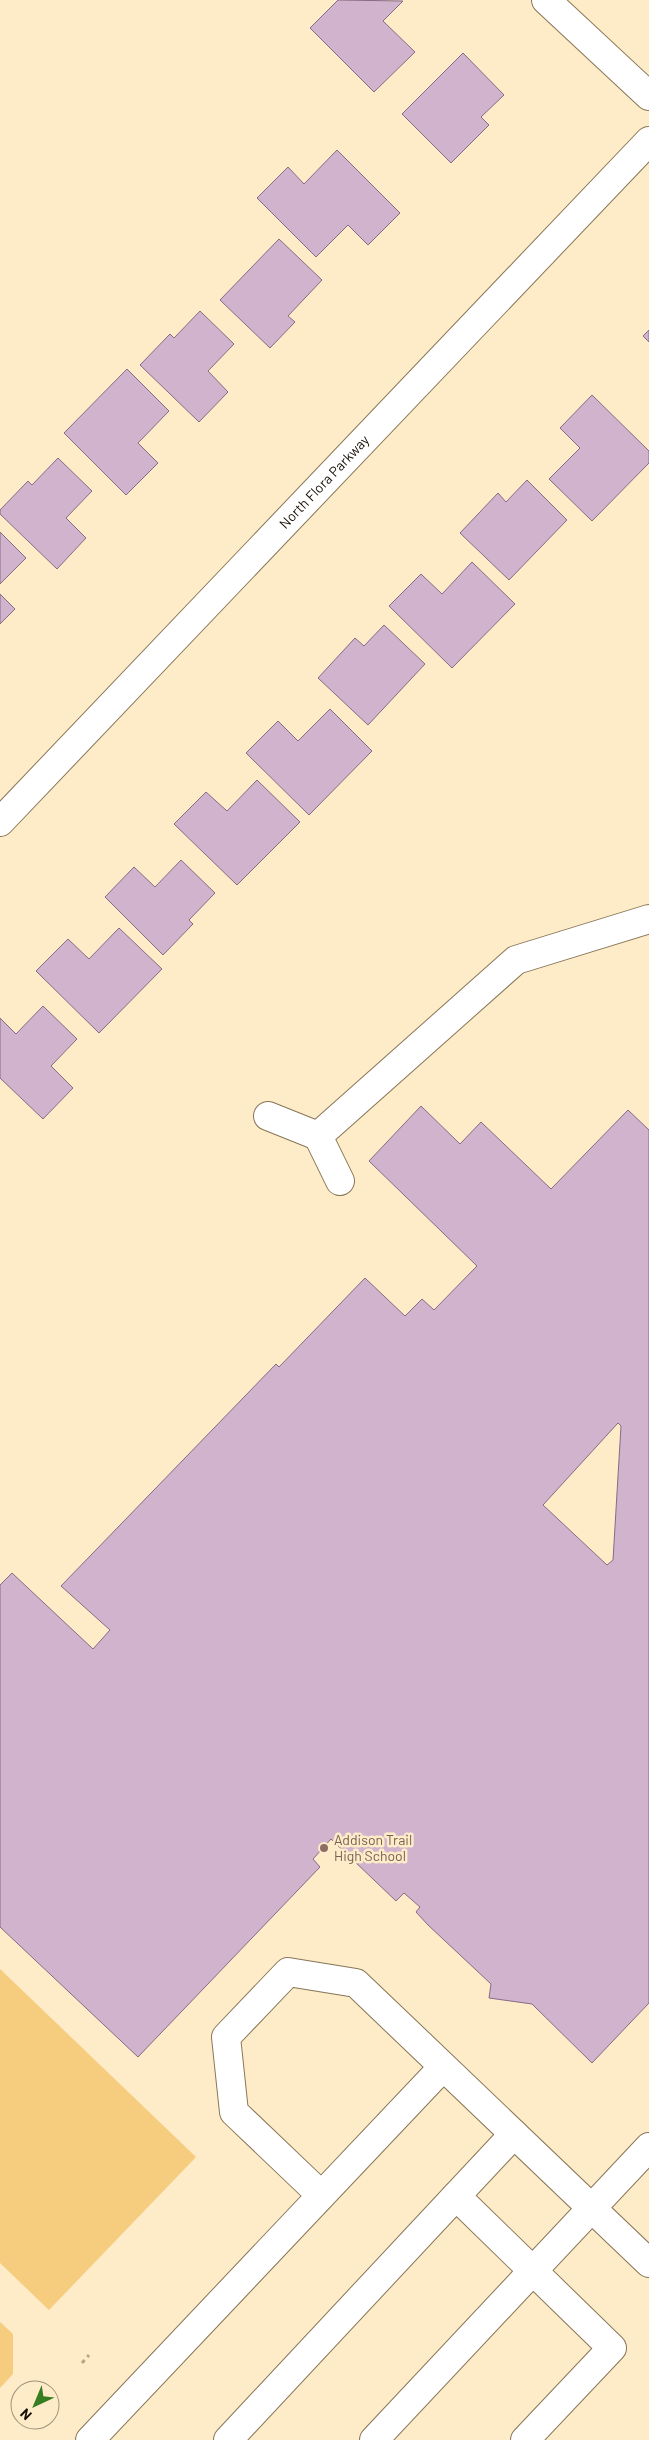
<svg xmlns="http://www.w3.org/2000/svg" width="649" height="2440" viewBox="0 0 649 2440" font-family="Barlow,sans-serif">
	<rect width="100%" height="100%" fill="#feebc8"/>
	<path fill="#f6cc7e" d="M0,1969L196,2157L49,2310L0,2263Z
		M0,2322L13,2334V2374L0,2388Z"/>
	<path fill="#d1b3ce" stroke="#866b84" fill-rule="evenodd" d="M338,0L403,1L383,21L415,52L374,92L310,28Z
		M463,53L504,95L481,117L489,125L451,163L402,114Z
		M337,150L400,213L368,245L348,225L316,257L257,198L288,167L304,184Z
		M279,239L322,280L288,316L295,322L270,348L220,300Z
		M200,311L234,344L208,371L228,392L199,422L140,365L170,334L174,338Z
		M649,330V342L643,336Z
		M127,369L169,411L138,443L158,463L126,495L64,433Z
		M592,395L649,451V463L592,521L549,479L580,448L560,428Z
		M58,458L92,491L66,518L86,538L57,569L0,514V510L28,481L32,485Z
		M527,480L567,520L509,580L460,533L498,493L506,502Z
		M0,532L26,558L0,584Z
		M472,562L515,604L452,668L389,606L421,574L442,594Z
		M0,594L15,609L0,624Z
		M384,625L425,664L368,725L318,678L355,638L364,646Z
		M330,709L372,751L309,815L246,753L278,721L298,741Z
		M257,780L300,822L237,885L174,824L206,792L227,811Z
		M181,860L215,893L189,920L193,924L163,955L105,897L134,867L155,887Z
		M119,928L162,969L99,1033L36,971L68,939L89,959Z
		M43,1006L77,1039L51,1066L73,1088L43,1119L0,1078V1018L16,1034Z
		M421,1106L460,1144L481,1122L551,1189L628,1110L649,1130V2003L592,2063L532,2004L489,1998L491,1984L428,1925L416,1912L420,1907L404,1893L396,1901L331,1839L313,1859L320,1867L138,2057L0,1927V1585L12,1573L93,1649L110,1630L61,1586L276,1364L279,1367L365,1278L405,1316L422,1299L434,1310L477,1266L369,1161ZM618,1423L621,1426L613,1560L607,1565L543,1505Z"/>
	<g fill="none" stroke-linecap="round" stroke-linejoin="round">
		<g stroke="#877657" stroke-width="30">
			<g id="minor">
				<path id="s1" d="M0,822L649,141"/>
				<path d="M268,1116L318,1136"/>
				<path d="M340,1181L318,1136L516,960L649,919"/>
				<path d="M321,2195L234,2112L226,2037L288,1972L356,1983L649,2263"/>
				<path d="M456,2196L612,2348L525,2440"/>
				<path d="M90,2440L443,2067"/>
				<path d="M228,2440L514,2134"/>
				<path d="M374,2440L649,2147"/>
			</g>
		</g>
		<g stroke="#877657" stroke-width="30">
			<path id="major" d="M546,0L649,96"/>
		</g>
		<path stroke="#b6a68b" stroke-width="3" stroke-dasharray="4 4" stroke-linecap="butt" d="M82,2363L89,2355"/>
		<use href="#minor" stroke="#fff" stroke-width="28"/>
		<use href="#major" stroke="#fff" stroke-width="28"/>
	</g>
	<circle fill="#8d6e63" stroke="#feebc8" stroke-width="2" cx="324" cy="1848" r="5"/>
	<g text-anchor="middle" stroke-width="5" stroke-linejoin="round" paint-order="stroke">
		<g font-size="14" fill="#150e04" stroke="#feebc8">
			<text dy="5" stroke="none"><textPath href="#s1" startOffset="470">North Flora Parkway</textPath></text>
		</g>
		<g font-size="14" fill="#785e54" stroke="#feebc8" text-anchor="start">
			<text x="334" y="1845">Addison Trail<tspan x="334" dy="16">High School</tspan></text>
		</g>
	</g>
	<g transform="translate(35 2405) rotate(224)"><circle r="24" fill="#feebc8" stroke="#a1937a"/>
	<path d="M0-4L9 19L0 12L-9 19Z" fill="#377d21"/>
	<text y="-8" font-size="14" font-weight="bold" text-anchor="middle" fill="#150e04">N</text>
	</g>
</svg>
